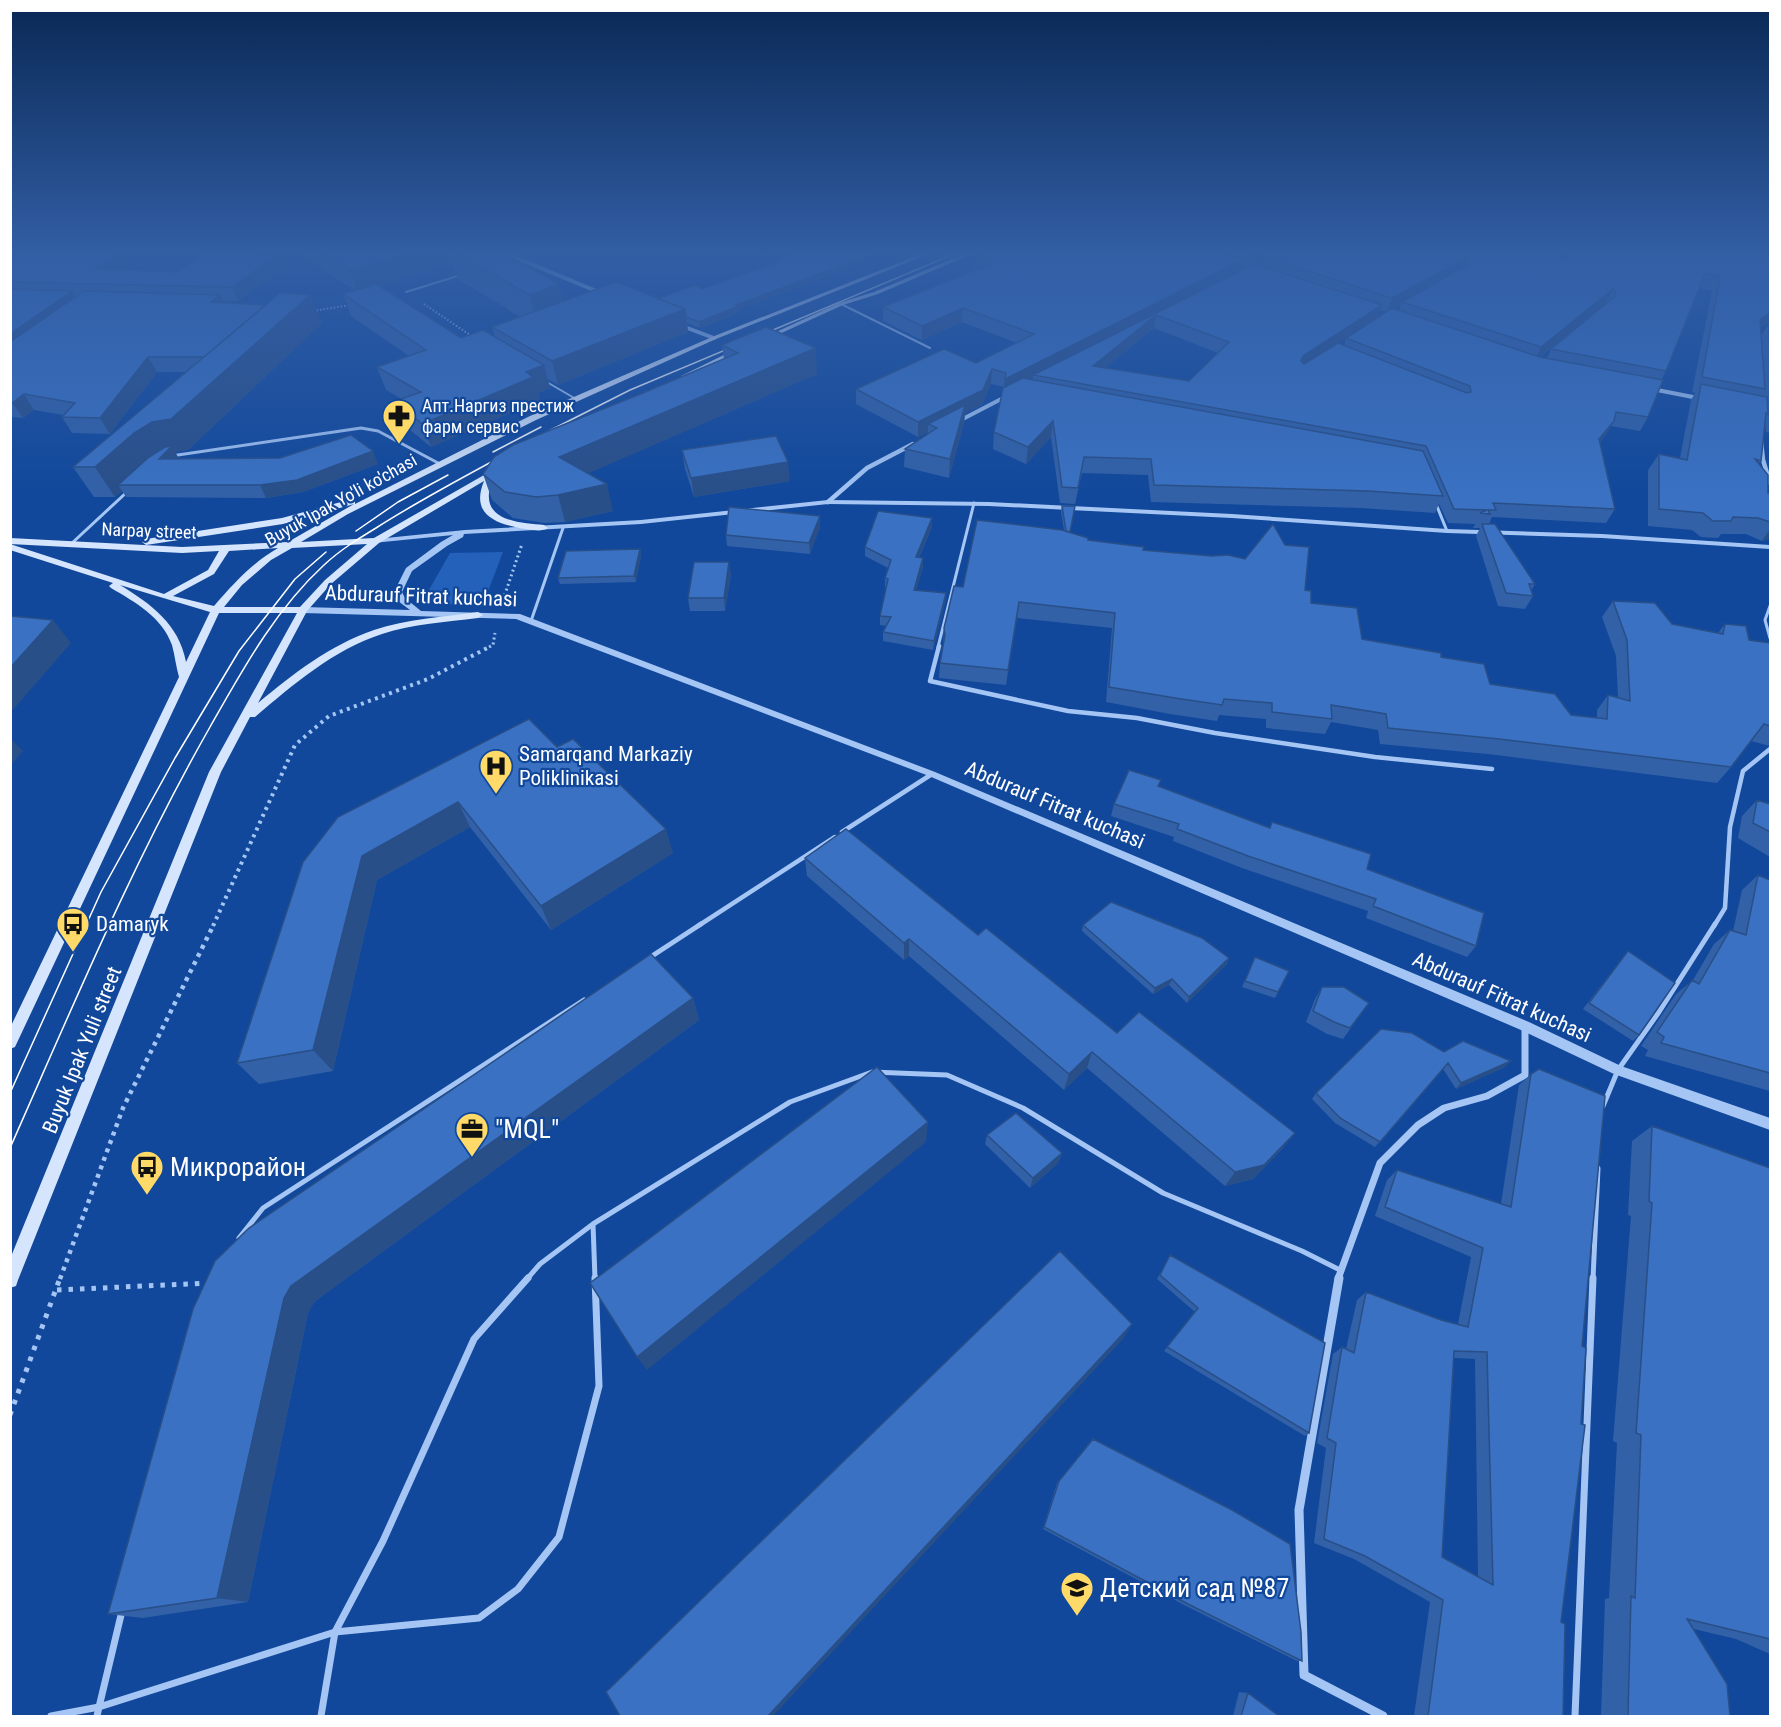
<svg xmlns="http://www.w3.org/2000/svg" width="1781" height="1727" viewBox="0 0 1781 1727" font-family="'Roboto Condensed',sans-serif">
	<rect width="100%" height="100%" fill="#11489b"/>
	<path fill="#2461ba" d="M503,552L482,607L422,602L450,553Z"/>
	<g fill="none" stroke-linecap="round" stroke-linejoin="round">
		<path stroke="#a5c6f4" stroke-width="2" stroke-dasharray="1.5 2" stroke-linecap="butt" d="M424,304L473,337
			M313,311L350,305"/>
		<path stroke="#a5c6f4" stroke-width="3" stroke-dasharray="2 3" stroke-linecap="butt" d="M503,600L522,544
			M489,647L493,645L495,633"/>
		<path stroke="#a5c6f4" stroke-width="4" stroke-dasharray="3 4.5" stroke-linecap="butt" d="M213,926L295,745L329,716L428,679L491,646"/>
		<path stroke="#a5c6f4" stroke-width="4.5" stroke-dasharray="4 5" stroke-linecap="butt" d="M60,1279L123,1108L214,924"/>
		<path stroke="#a5c6f4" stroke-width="5" stroke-dasharray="4.5 7" stroke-linecap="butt" d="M57,1290L209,1283
			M10,1415L60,1278"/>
		<path stroke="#a5c6f4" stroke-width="2" d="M406,292L461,275
			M841,304L930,348
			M545,381L576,399"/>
		<path stroke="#a5c6f4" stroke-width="3" d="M171,456L361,428L378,431L440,464
			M1436,504L1447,531
			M71,544L128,491
			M1770,606L1765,620L1770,638
			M531,621L563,528
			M938,647L974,503"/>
		<path stroke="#a5c6f4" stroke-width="4.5" d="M939,646L930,681L1068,711L1137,718L1215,733L1375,757L1492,769
			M842,832L932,774
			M698,926L835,837
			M1714,926L1725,908L1730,827L1743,771L1770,749"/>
		<path stroke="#a5c6f4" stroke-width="5" d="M649,958L701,924
			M1603,1106L1618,1070L1659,1012L1715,924
			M593,1224L595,1279
			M239,1238L263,1208L584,1000
			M527,1279L540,1264L593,1224L790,1102L872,1072L947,1075L1023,1108L1163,1193L1302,1251L1340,1270
			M1593,1279L1598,1168"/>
		<path stroke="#a5c6f4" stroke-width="7" d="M51,1716L99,1707L122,1611
			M97,1716L99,1707L335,1632L383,1541L474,1339L528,1278
			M321,1716L335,1632L479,1618L518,1589L559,1537L599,1386L595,1278
			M1575,1716L1593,1278"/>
		<path stroke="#a5c6f4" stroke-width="4" d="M507,254L601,293
			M682,326L714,338
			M1652,389L1698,398
			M957,422L1007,396"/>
		<path stroke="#a5c6f4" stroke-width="4.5" d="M1761,441L1763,460L1770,483
			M828,502L867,468L913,444"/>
		<path stroke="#a5c6f4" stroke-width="7" d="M1338,1279L1380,1163L1418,1125L1444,1108L1487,1096L1525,1075V1026"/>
		<path stroke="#a5c6f4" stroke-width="9" d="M1339,1278L1299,1510L1304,1675L1383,1716"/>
		<path fill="#a5c6f4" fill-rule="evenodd" d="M828,500L989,502L1232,514L1447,529L1602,534L1770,545V549L1602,538L1447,533L1232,518L989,506L828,504L641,524L464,534L463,537L447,546L412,571L402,592L405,598L421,611L520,614L935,772L1529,1022L1621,1066L1770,1118V1130L1614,1074L1521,1030L929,776L516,619L303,613L299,610L303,607L410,610L398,601L394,592L406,568L441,542L453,535L373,543L372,541L376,539L465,530L641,520Z"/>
		<path fill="#d5e5fd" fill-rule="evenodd" d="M921,254H929L716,339L536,420L348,514L301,542L374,538L498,467L502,469C495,476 490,483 489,493C486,522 523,523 544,525L548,528C542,532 533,530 525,529C496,524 470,515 484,481L379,543L331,584L307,611L258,703C293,674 330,645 374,630C407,619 443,617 478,612L483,615L478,618C446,622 413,624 382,634C333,650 294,684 255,717H250L221,772L18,1280L16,1286L10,1288V1259L209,772L297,613H219L15,1047L10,1049V1028L179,677C176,667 175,656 172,645C162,617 135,602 111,588L109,586L113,583L10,550V544L164,594L208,570L219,551L182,553L10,544V538L182,547L288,542L354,504L283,524L146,545L142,542L146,539L282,518L352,499L355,500V504L530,416L712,337ZM367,544L325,580L300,607H224L242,585L271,560L292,548ZM278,548C252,563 233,584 214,606L173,596L214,574L229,551ZM120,585L210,612L186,662C179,624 151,604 120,585Z
			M964,254H972L878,294L843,305L766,340L761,339L839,303L874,292Z
			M734,350L741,352L688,378L681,376Z"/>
		<path stroke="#fff" stroke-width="1.5" d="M535,438L630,390L954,254
			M493,452L541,427
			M356,531L398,502L448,475
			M10,1093L101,892L175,758L239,651L295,579L326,552
			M10,1148C73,1006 133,862 210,727C243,669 275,610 324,565C340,550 358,539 376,528C418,501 462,478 506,454"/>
	</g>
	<path fill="#3261a7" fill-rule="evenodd" d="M10,254L132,261L121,270L178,272L277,255L283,269L238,301H223L224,302L265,305L310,295L322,323L188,450L175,452L179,459L378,464L303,492L266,498L126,497L122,491L115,497H94L73,467L186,372H157L110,434L72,433L62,417L64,415L34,410L23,418L12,417L10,418Z
		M299,254H504L563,301L658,299L703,289L776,262V259L789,254H887L739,309L740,312L700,328L687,323L688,332L558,385L548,379L550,388L538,393L540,400L431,447L404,425L395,401L402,399L386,390L377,367L409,356L351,316L343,294L355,290ZM452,263L458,279L520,317L492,327L495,337L461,338L379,286Z
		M981,254H1560L1558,257L1563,262L1566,255L1565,254H1770V433L1766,432L1765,420L1761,461L1759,463L1768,493H1770V539L1762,541L1746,534H1721L1718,538L1701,537L1692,530L1648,526V470L1659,454L1680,458L1691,400L1695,393L1692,392L1712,291L1699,288L1666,371L1661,380L1648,417L1640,431L1611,426L1606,434L1600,442L1615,509L1606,523L1492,517L1489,524L1535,584L1531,591L1533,596L1525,609L1498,606L1476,536L1480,528H1473L1475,524L1448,523L1439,504L1435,513L1361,508L1151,502L1148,475L1082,473L1075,504L1060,503L1051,437L1026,464L993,449L994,432L1004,387L991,384L982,405L965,413L964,423L949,478L904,467L905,449L928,434V432L918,437L856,404V389L976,363L1017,343L962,322L922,340L883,321V307L976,270H975L976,256ZM1264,261L1263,266L1257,264ZM1242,264L1249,266L1241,270ZM1606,303L1551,349L1547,358L1540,357ZM1401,304L1399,311L1393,309ZM1380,310L1386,312L1378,318ZM1768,323H1770L1761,335V328ZM1154,328L1218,353L1189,381L1105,368ZM1346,338L1344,346L1338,344Z
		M722,345L817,374L588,473L613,511L565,522L544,523L513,518L492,500L483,474L638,395L724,359Z
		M682,450L790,481L694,497L685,469Z
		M1062,506L1070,532L1088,540L1143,550L1305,590L1311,603L1362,639L1441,657L1490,684L1571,715L1597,718V710L1608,695L1618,697L1616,656L1602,617L1613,601L1672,624L1718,633L1725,624L1749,640L1770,643V746L1751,741L1731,767L1717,783L1488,754L1380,744L1378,730L1331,722L1325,734L1266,728V719L1219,715L1217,721L1170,714L1106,702L1112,628L1017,618L1006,685L939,678L940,663L943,645L944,628L963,587L1064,530L1061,512Z
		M820,527L810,554L727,546L726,535Z
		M932,527L919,558H923V567L916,590L946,593L945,602L933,650L883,641V632L887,626L880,625V616L886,588L885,587V578L888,568L865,556V547Z
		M640,549L641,555L636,582L560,584L558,578Z
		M731,574L725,611H690L688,598Z
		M557,747L673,853L551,930L470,827L377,880L333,1071L259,1084L237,1063L303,862Z
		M1159,786L1270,828L1272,822L1367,869L1476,946L1467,957L1366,918L1368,911L1242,868L1173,841L1174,837L1111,816L1114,804Z
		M1757,800L1770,804V857L1738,838L1742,816Z
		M805,858L978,935L1117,1033L1284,1147L1253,1179L1225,1186L1087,1068L1064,1090L909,956L904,960L807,876Z
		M1758,875L1770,880V1091L1645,1056L1648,1050L1641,1046L1676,994L1693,980L1714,944L1730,930L1733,931L1742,890Z
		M1083,925L1229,958L1227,964L1187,1003L1169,985L1153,994L1082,931Z
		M1628,951L1639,1035L1633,1041L1583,1009L1623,957Z
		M1252,963L1289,971L1275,998L1242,987Z
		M1322,987L1361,1014L1343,1039L1327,1034L1306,1022L1315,999Z
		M693,998L699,1020L314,1302L308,1313L248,1602L143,1618L108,1614L193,1309Z
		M1444,1052L1505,1067L1456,1089L1443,1069L1375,1147L1335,1123L1312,1099L1316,1093Z
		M1531,1074L1582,1346L1561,1622L1563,1716H1414L1430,1602L1354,1559L1314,1543L1326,1448L1317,1443L1333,1354L1342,1347L1346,1349L1357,1300L1366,1292L1441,1320L1458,1324L1471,1257L1375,1216L1387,1180L1397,1170L1501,1204L1519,1085ZM1454,1358L1475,1359L1478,1577L1442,1557Z
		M1652,1126L1770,1168V1654L1736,1639L1694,1629L1730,1716H1601L1605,1599L1609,1598L1617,1443L1613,1441L1631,1216L1628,1215L1632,1141Z
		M987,1135L1062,1153L1058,1163L1030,1188L985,1144Z
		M1170,1255L1309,1433L1305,1436L1164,1351L1195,1312L1157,1279Z
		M1093,1439L1302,1661H1297L1184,1605L1043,1529L1057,1483Z
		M1239,1692L1248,1693L1279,1716H1233Z"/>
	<path fill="#294f88" d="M116,254H129L132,261L103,283L95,269Z
		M404,254H450L456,273H455L452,263L358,292L350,270Z
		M873,254H887L739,309L740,312L700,328L699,322L736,305Z
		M1254,254H1279L1265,257L1264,261L1250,267Z
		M277,255L283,269L238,301L232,287Z
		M1244,259L1240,272L1156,315L1154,328L1091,379L1033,375V379L1003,394L1005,379Z
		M1465,259L1460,272L1402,302L1401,304L1387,312L1392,298Z
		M559,284L567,317L538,328L530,295Z
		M1613,289L1606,303L1534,361L1541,347Z
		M72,291L81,305L10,356V334Z
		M220,295L227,309L211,302Z
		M310,295L322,323L188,450L175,452L179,459L118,485L122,491L115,497L95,467L134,433Z
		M1382,305L1377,318L1299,370L1303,356Z
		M963,308L962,322L922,340V326Z
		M685,309L688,332L558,385L552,361Z
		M1770,313V318L1768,323L1751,335L1760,320Z
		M816,348L817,374L566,483L559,457Z
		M148,357L157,372L110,434L100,418Z
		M544,365L550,388L538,393L540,400L431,447L422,424L526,372Z
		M992,369L991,384L982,405L965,413L964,423L949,478L950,459L963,415L928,424V432L918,437V422Z
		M24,394L34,410L23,418L12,403Z
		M1053,421L1051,437L1026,464L1028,447Z
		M1614,421L1606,434L1591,452L1599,439Z
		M373,451L378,464L303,492L266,498L260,485Z
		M788,462L790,481L694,497L691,478Z
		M607,484L613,511L565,522L558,495Z
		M820,516V527L810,554L809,543Z
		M932,518V527L915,566L916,557Z
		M1770,529V539L1762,541Z
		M640,549L641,555L636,582L634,576Z
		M923,558V567L914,599V590Z
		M729,562L731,574L725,611L724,598Z
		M946,593L945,602L933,650L934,641Z
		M1019,602L1017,618L1006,685L1008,670Z
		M53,620L71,643L10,713V668Z
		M10,738L23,751L10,766Z
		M458,802L470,827L377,880L333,1071L313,1050L362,856Z
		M666,829L673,853L551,930L541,906Z
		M909,939V956L904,960V943Z
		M1229,958L1227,964L1187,1003L1189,997Z
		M1172,979L1169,985L1153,994L1155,988Z
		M693,998L699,1020L314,1302L308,1313L248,1602L217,1598L284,1298L291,1286Z
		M1092,1052L1087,1068L1064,1090L1069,1074Z
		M1511,1061L1505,1067L1456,1089L1461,1083Z
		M928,1122L926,1142L647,1370L637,1357Z
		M1295,1133L1284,1147L1253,1179L1225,1186L1235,1172Z
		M1062,1153L1058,1163L1030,1188L1033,1178Z
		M1132,1324L1123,1339L773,1716H768Z"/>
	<path fill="#3a71c2" stroke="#294f88" stroke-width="1.5" fill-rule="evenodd" d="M10,254H116L95,269L178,272L203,254H253L277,255L232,287L10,282Z
		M324,254H404L350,270Z
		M459,254H504L559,284L530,295Z
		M789,254H873L736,305L739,306L699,322L686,317L685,309L658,299L695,285L703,289L780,261L776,259Z
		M981,254H1229L1244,259L1005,379L1006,373L992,369L983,390L918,422L856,389L944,349L976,363L1034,334L963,308L922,326L883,307L993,263L976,256Z
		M1271,254H1560L1558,257L1563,262L1566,260L1568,254H1763L1770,256V313L1760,320L1765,389L1702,377L1720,277L1705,273L1666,371L1551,349L1615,296L1616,292L1613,289L1541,347L1402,302L1466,266L1468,262L1465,259L1392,298L1265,257Z
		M1254,264L1382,305L1303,356L1301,361L1304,364L1338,343L1467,393L1471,392L1470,386L1346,338L1392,308L1540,357L1663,380L1648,417L1616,412L1614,421L1599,439L1615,509L1493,503L1496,510H1488L1490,514L1480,513L1487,510L1454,509L1426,446L1033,375ZM1156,315L1229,342L1189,381L1093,366Z
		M616,282L685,309L552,361L492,327Z
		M376,284L461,338L483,330L544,365L526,372L533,377L422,424L395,401L421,392L377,367L426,350L343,294Z
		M10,289L72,291L10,334Z
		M84,291L220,295L211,302L265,305L204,357H148L100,418L62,417L75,403L24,394L12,403H10V342Z
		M280,293L310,295L171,419L152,422L134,433L95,467H73Z
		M1770,322V347L1769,324Z
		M766,327L816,348L559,457L607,484L558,495L536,497L505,492L483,474L494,457L513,445L638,395L738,353L722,345Z
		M1023,378L1423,451L1443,496L1368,491L1154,485L1151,459L1084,457L1078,488L1062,487L1053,421L1028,447L994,432L1003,388Z
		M1701,384L1767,397L1768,414L1766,413L1761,461L1755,459L1768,475V493H1770V522L1758,518L1733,517L1731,521H1713L1703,513L1659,509V454L1687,460Z
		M965,405L950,459L905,449L937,428L928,424Z
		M351,435L373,451L297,480L260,485H118L149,457L165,447L172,446L159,459L280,458Z
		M776,436L788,462L691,478L682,450Z
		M1062,506H1075L1070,532L1066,531Z
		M729,507L820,516L809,543L726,535Z
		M878,511L932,518L916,557L923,558L914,590L946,593L934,641L883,632L891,617L880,616L888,579L885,578L891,560L865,547Z
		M977,520L1062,530L1088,538V540L1144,547L1143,550L1212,556L1228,555L1245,559L1273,524L1285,545L1309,547L1305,590L1311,591V603L1357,608L1362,639L1441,653V657L1484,664L1490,684L1555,694L1571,715L1607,719L1608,695L1630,701L1627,640L1613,601L1655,603L1672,624L1723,634L1725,624L1746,626L1749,640L1770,643V726L1764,724L1731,767L1499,739L1388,728L1386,714L1331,705L1332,719L1272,712V703L1224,699L1222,705L1175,698L1109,687L1115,613L1019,602L1008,670L940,663L945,635L944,628L954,586L963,587Z
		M1482,524H1495L1535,584H1529L1533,596L1506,593Z
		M640,549L634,576L558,578L566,551Z
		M694,562H729L724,598H688Z
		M10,616L53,620L10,668Z
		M529,719L557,747L573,739L666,829L541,906L458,802L362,856L313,1050L237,1063L303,862L338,817Z
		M1129,770L1161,780L1158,786L1270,828L1272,822L1371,854L1367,869L1484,913L1476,946L1373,906L1376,899L1248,856L1177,829L1179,824L1114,804Z
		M1757,800L1770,804V832L1753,823Z
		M846,829L978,935L986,928L1117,1033L1139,1012L1295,1133L1264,1165L1235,1172L1092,1052L1069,1074L909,939L904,943L805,858Z
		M1758,875L1770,880V1073L1661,1043L1664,1037L1657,1032L1692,980L1699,984L1730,930L1746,935Z
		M1111,902L1202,938L1229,958L1189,997L1172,979L1155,988L1083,925Z
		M1628,951L1675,983L1639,1035L1589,1003Z
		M651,954L693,998L291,1286L284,1298L217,1598L108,1614L193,1309L215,1261L249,1228Z
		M1255,957L1289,971L1278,992L1245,981Z
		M1322,987H1344L1369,1003L1350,1028L1334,1022L1313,1011Z
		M1381,1029L1412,1033L1444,1052L1463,1041L1511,1061L1461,1083L1448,1063L1380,1142L1340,1118L1316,1093Z
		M877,1067L928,1122L637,1357L590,1283Z
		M1539,1069L1605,1096L1582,1346L1586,1348L1581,1424L1585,1425L1561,1622L1565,1624L1563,1716H1428L1443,1600L1365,1556L1324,1539L1336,1443L1327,1438L1342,1347L1354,1353L1366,1292L1441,1320L1468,1327L1483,1248L1385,1207L1397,1170L1511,1207L1531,1074ZM1454,1351L1487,1352L1493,1585L1442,1557Z
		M1016,1113L1062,1153L1033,1178L987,1135Z
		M1652,1126L1770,1168V1639L1687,1619L1727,1684L1730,1716H1628L1631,1596L1635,1598L1641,1435L1636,1433L1652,1203L1649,1201Z
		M1060,1251L1132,1324L768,1716H620L606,1692Z
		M1170,1255L1325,1343L1309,1433L1167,1347L1198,1308L1160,1275Z
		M1093,1439L1232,1510L1290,1544L1301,1632L1302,1661L1188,1604L1044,1527L1059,1481Z
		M1248,1693L1279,1716H1241Z"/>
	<linearGradient id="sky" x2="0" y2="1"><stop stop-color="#092855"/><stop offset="0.51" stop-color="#325ea4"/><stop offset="1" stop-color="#325ea4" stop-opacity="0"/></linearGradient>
	<rect width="1781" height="496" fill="url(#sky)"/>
	<defs>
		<g id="pharmacy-pin" transform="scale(1.725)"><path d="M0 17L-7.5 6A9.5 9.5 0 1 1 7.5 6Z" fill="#ffda69" stroke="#11489b"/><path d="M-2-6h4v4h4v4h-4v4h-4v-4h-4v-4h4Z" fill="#111"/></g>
		<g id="hospital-pin" transform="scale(1.725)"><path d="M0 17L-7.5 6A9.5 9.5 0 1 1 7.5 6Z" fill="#ffda69" stroke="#11489b"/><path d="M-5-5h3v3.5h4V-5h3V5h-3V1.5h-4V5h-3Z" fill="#111"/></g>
		<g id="bus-pin" transform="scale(1.725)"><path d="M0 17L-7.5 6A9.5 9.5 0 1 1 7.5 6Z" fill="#ffda69" stroke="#11489b"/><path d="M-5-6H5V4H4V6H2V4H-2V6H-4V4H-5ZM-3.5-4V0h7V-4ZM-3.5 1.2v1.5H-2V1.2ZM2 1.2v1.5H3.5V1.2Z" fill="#111"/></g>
		<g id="office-pin" transform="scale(1.725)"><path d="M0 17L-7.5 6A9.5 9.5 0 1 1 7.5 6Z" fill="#ffda69" stroke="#11489b"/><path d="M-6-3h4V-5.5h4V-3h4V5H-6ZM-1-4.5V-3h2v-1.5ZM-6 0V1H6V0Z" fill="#111"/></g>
		<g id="school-pin" transform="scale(1.725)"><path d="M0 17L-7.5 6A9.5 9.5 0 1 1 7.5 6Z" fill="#ffda69" stroke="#11489b"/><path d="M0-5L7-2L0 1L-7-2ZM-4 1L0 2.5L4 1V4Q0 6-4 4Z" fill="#111"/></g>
	</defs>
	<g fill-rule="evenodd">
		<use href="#pharmacy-pin" x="399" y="416"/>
		<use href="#hospital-pin" x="496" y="766"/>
		<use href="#bus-pin" x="73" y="924"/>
		<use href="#office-pin" x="472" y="1129"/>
		<use href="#bus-pin" x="147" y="1167"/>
		<use href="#school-pin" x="1077" y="1588"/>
	</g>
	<g text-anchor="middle" stroke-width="4.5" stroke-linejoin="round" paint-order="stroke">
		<g font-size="18" fill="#fff" stroke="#11489b" text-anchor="start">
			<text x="422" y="412">Апт.Наргиз престиж<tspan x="422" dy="21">фарм сервис</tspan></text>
		</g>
		<g font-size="18" fill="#fff" stroke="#11489b">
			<text transform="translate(341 500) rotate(-29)" y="6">Buyuk Ipak Yo'li ko'chasi</text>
			<text transform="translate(149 531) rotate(2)" y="6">Narpay street</text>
		</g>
		<g font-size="21" fill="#fff" stroke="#11489b">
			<text transform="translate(421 596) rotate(2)" y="7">Abdurauf Fitrat kuchasi</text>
			<text transform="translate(1055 805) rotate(23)" y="7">Abdurauf Fitrat kuchasi</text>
			<text transform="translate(1502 997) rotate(24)" y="7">Abdurauf Fitrat kuchasi</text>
			<text transform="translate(82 1050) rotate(-68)" y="7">Buyuk Ipak Yuli street</text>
		</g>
		<g font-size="21" fill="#fff" stroke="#11489b" text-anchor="start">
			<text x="519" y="761">Samarqand Markaziy<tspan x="519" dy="24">Poliklinikasi</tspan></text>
			<text x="96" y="931">Damaryk</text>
		</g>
		<g font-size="26" fill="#fff" stroke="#11489b" text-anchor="start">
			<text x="495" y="1138">"MQL"</text>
			<text x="170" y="1176">Микрорайон</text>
			<text x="1100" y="1597">Детский сад №87</text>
		</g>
	</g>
	<rect width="1781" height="1727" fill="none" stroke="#ffffff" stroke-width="24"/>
</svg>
